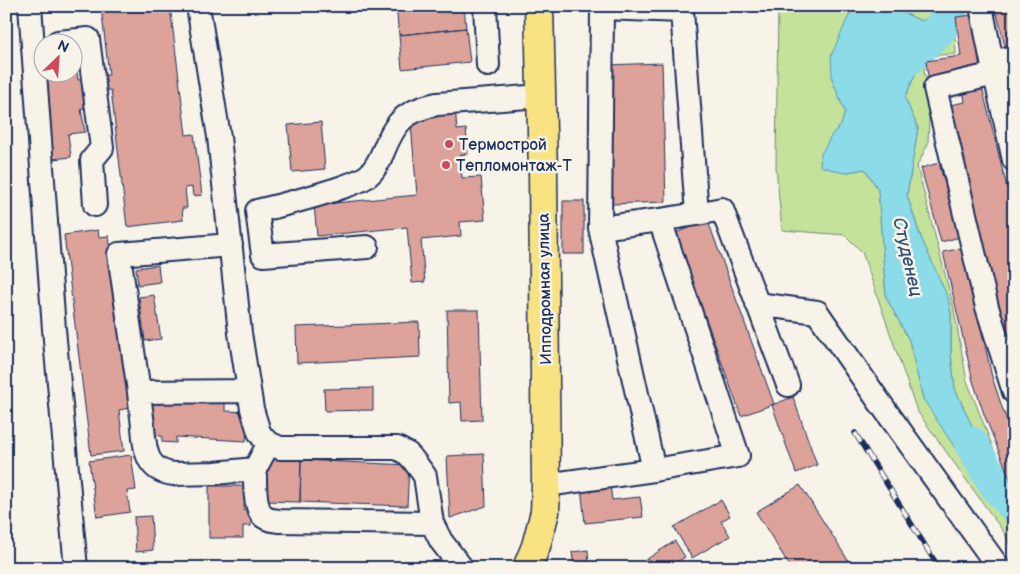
<svg xmlns="http://www.w3.org/2000/svg" width="1020" height="574" viewBox="0 0 1020 574" font-family="'Balsamiq Sans',sans-serif">
	<rect width="100%" height="100%" fill="#f7f3e8"/>
	<filter id="ink" filterUnits="userSpaceOnUse"><feTurbulence type="fractalNoise" baseFrequency=".02" numOctaves="2"/><feDisplacementMap in="SourceGraphic" scale="10" xChannelSelector="R" yChannelSelector="G"/><feConvolveMatrix kernelMatrix="1 2 1 2 8 2 1 2 1" color-interpolation-filters="sRGB"/></filter>
	<g filter="url(#ink)">
		<path fill="#c4e29a" stroke="#70887c" d="M778,6H862L850,13L832,79L845,112L841,125L833,133L843,173L865,169L878,189L886,297L909,340L923,399L995,464L977,437L955,389L951,354V313L920,235L907,195L918,128L905,98L923,56L941,28L921,21L890,6H975V10L954,15L956,54L925,56L924,72L930,92L928,144L917,166L953,305L967,381L1014,502V551L1005,534L917,411L862,252L845,235L782,230L776,167Z"/>
		<path fill="#8cdbe8" stroke="#5f96b1" d="M862,6H890L921,21L931,16L941,21V28L923,56L905,98L918,128L907,195L920,235L948,298L951,313V354L955,389L977,437L995,464L994,483L983,478L957,451L923,399L909,340L886,297L878,189L865,169L843,173L820,166L821,154L833,133L841,125L845,112L832,79L831,56L850,13Z"/>
		<g fill="none" stroke-linecap="round" stroke-linejoin="round">
			<path stroke="#8cdbe8" stroke-width="34" d="M908,59L941,28L952,6
				M971,443L994,483L1014,506"/>
		</g>
		<path fill="#dda39a" stroke="#1b2f5e" d="M101,6H170L186,135L194,134L202,195L193,196L192,187L185,188L187,208H182L183,220L127,227L111,90L100,91L98,76L109,75Z
			M396,6H464L466,28L399,35Z
			M995,6H1011L1014,16V52L1007,54Z
			M973,15L980,69L928,76L926,61L961,56L956,17Z
			M466,28L470,62L402,69L399,35Z
			M662,63L666,202L611,204L607,65Z
			M76,65L78,80L85,79L89,107L81,109L85,132L68,134L71,157L53,159L40,71L42,72H72V66Z
			M1014,73V111L1006,75Z
			M982,87L1014,216V365L984,255L950,105L965,102L963,90Z
			M455,108L457,130L466,129L468,154L460,155L462,178L481,177L485,220L460,222L461,236L421,240L425,282L412,283L407,227L317,236L314,205L417,195L410,112Z
			M321,122L325,169L292,172L288,125Z
			M939,163L960,237L941,242L921,168Z
			M563,201H584V254H563Z
			M708,221L774,404L741,416L675,233Z
			M98,230L99,237L109,236L130,408L119,410L124,451L91,455L64,235Z
			M963,248L992,377L1003,410L1014,439V489L984,414L973,381L943,252Z
			M158,265L160,282L138,285L136,268Z
			M154,295L161,339L145,341L139,297Z
			M447,310H479L482,420L462,421L461,402L449,403Z
			M419,322L420,357L297,363L296,327Z
			M373,388V410L325,411L324,389Z
			M793,397L817,465L796,473L772,405Z
			M149,399L225,403V411L248,412L246,441L176,437V443L162,442V436L146,435Z
			M484,454L486,506L450,518L447,456Z
			M131,455L136,490L127,491L130,512L97,517L89,461Z
			M268,459L301,460L300,502L266,501Z
			M301,460L409,465L407,506L300,502Z
			M610,484L612,500L640,497L643,517L585,523L581,487Z
			M800,485L853,568H791L756,512Z
			M209,486H245L244,511H251V526H243V538H209Z
			M721,500L730,516L721,521L730,536L692,558L674,527Z
			M151,516L153,550L136,552L134,517Z
			M675,541L685,557L667,568H633Z
			M588,550L589,568H574L572,552Z"/>
		<g fill="none" stroke-linecap="round" stroke-linejoin="round">
			<g stroke="#1b2f5e" stroke-width="26">
				<path id="minor" d="M30,6L54,329L76,568
					M198,6L219,137L240,333L252,409L259,432L263,438L269,443L280,448H397L408,454L414,461L425,476L432,523L441,541L462,568
					M485,6L488,65
					M981,6L992,62
					M58,42L88,39L102,148L92,160L95,205
					M1014,57L992,62L1014,160
					M995,74L935,88L987,307L1014,392
					M697,214L722,209L788,385
					M600,228L660,220L697,214L682,11L602,8L600,228L654,470
					M367,247L263,255L257,211C283,205 309,198 334,190C345,186 357,183 366,177C375,171 379,161 383,152C395,122 404,111 437,104L541,96
					M757,304L817,312L878,400L999,568
					M249,391L139,392C140,404 142,415 143,427C145,450 146,471 174,474L215,473L255,469L269,443
					M139,392L119,254L231,245
					M255,469C255,482 254,507 263,516C267,520 273,520 278,521L432,523
					M546,485L654,470L738,456L660,220"/>
			</g>
			<g stroke="#1b2f5e" stroke-width="31">
				<path id="major" d="M527,568L536,546L545,512L546,485L543,173L539,6"/>
			</g>
			<use href="#minor" stroke="#f7f3e8" stroke-width="22"/>
			<use href="#major" stroke="#f8e281" stroke-width="28"/>
			<g stroke="#1b2f5e" stroke-width="5.5">
				<path id="rail" d="M855,433L939,568"/>
			</g>
			<use href="#rail" stroke="#f7f3e8" stroke-width="4" stroke-dasharray="11" stroke-linecap="butt"/>
		</g>
	</g>
	<g fill="#d1495b" stroke="#f7f3e8" stroke-width="2">
		<circle cx="449" cy="144" r="5"/>
		<circle cx="446" cy="165" r="5"/>
	</g>
	<g text-anchor="middle" stroke-width="5" stroke-linejoin="round" paint-order="stroke">
		<g font-size="16" fill="#1b2f5e" stroke="#f7f3e8" text-anchor="start">
			<text x="459" y="150">Термострой</text>
			<text x="456" y="171">Тепломонтаж-Т</text>
		</g>
		<g font-size="16" fill="#1b2f5e" stroke="#f7f3e8">
			<text transform="translate(544 289) rotate(-91)" y="6">Ипподромная улица</text>
		</g>
		<g font-size="18" font-style="italic" fill="#32517a" stroke="#f7f3e8">
			<text transform="translate(908 257) rotate(77)" y="6">Студенец</text>
		</g>
	</g>
	<rect width="1020" height="574" fill="none" stroke="#f7f3e8" stroke-width="25"/>
	<rect x="12" y="12" width="995" height="549" fill="none" stroke="#1b2f5e" stroke-width="2" filter="url(#ink)"/>
	<g transform="translate(58 58) rotate(25)"><circle r="24" fill="#f7f3e8" stroke="#9fa5b1"/>
	<path d="M0-4L9 19L0 12L-9 19Z" fill="#d1495b"/>
	<text y="-8" font-size="14" font-weight="bold" text-anchor="middle" fill="#1b2f5e">N</text>
	</g>
</svg>
